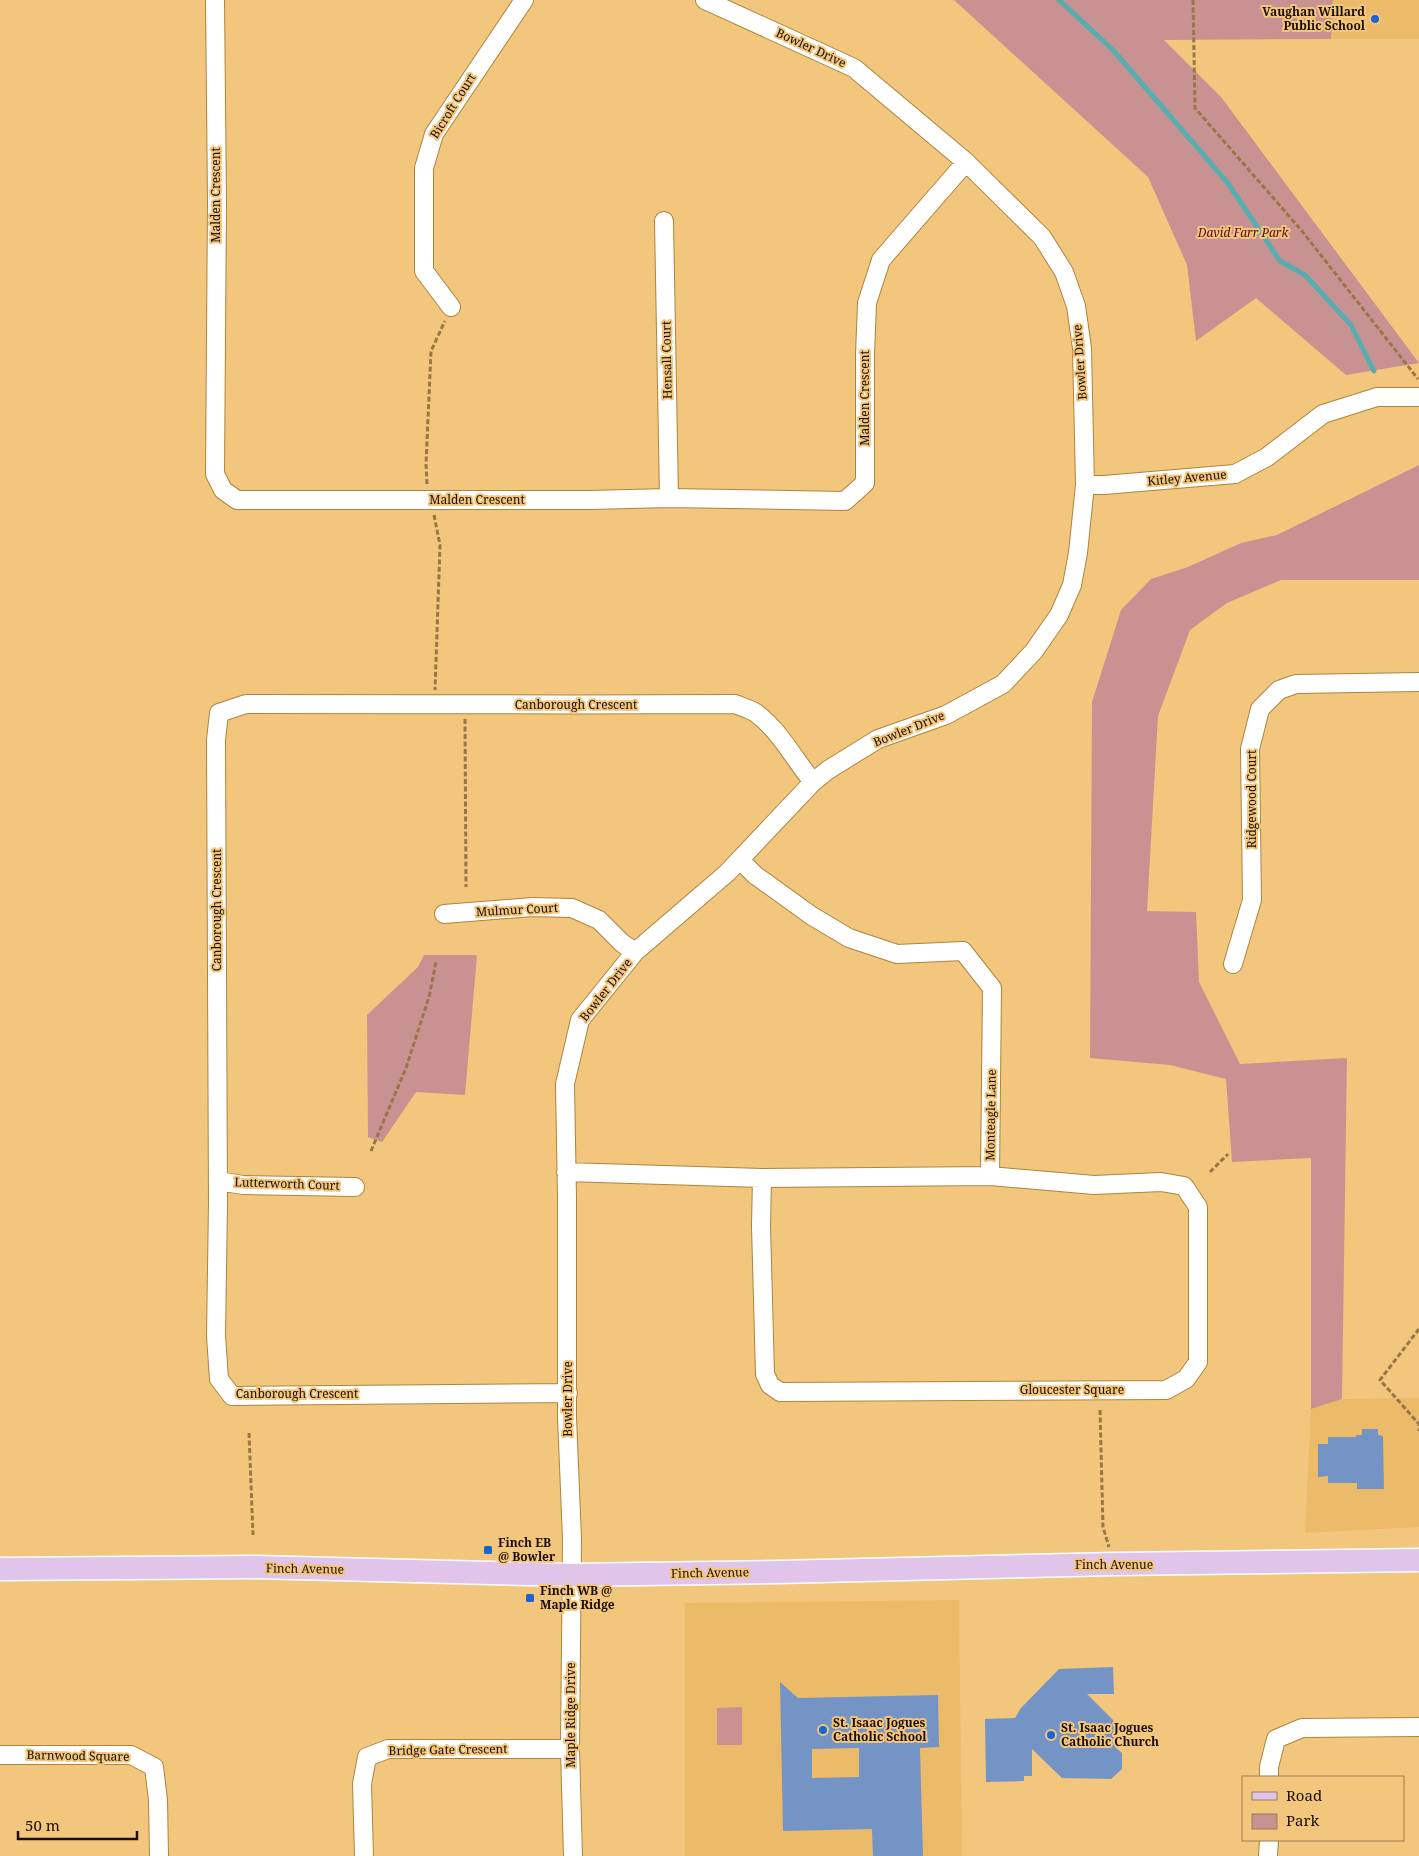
<svg xmlns="http://www.w3.org/2000/svg" width="1419" height="1856" viewBox="0 0 1419 1856" font-family="'Noto Serif',serif">
	<rect width="100%" height="100%" fill="#f3c67e"/>
	<path fill="#ecbb6a" d="M1333,0H1419V39H1331Z
		M1419,1398V1527L1305,1533L1311,1409L1342,1399Z
		M959,1600L962,1856H685V1603Z"/>
	<path fill="#c89292" d="M954,0H1333L1331,39L1164,40L1221,97L1419,363L1346,375L1256,298L1196,341L1187,265L1148,177Z
		M1419,465V580H1281L1227,603L1190,630L1158,716L1147,911L1196,912L1199,982L1240,1064L1347,1058L1342,1399L1311,1409V1158L1232,1162L1226,1079L1170,1065L1090,1058L1092,702L1121,610L1151,579L1188,567L1241,543L1277,535Z
		M424,955H477L465,1095L416,1092L382,1142L368,1137L367,1015L418,967Z
		M742,1707V1745H717V1708Z"/>
	<g fill="none" stroke-linecap="round" stroke-linejoin="round">
		<path stroke="#58adaf" stroke-width="5" d="M1059,0L1113,50L1227,182L1280,261L1305,275L1351,325L1374,371"/>
	</g>
	<path fill="#7494c5" fill-rule="evenodd" d="M1362,1429H1378V1435L1383,1436L1384,1489H1357V1483H1328V1476L1318,1477V1444H1328V1437H1356V1435H1362Z
		M1113,1667L1114,1694H1087L1116,1723L1115,1747L1122,1753V1769L1111,1779L1062,1778L1032,1749V1776H1024V1781L986,1782L985,1719L1015,1718L1021,1708L1059,1669Z
		M780,1682L798,1698L938,1695L939,1747L920,1748L923,1856H873L872,1829L783,1831ZM859,1748V1777L812,1778V1749Z"/>
	<g fill="none" stroke-linecap="round" stroke-linejoin="round">
		<g stroke="#ae843c" stroke-width="20">
			<path id="minor" d="M215,0L217,202L215,474L223,490L237,500H589L669,498L845,501L865,483V355L867,303L881,260L966,162
				M664,221L669,498
				M451,307L424,271V168L434,134L524,0
				M1085,485H1104L1235,474L1267,457L1323,414L1377,397H1419
				M740,860L755,875L812,916L849,938L897,954L963,951L992,988L990,1176
				M444,914L532,907L572,908L599,920L622,943L635,952
				M1233,964L1252,900L1250,749L1260,709L1279,690L1296,684L1419,682
				M566,1172L762,1178L990,1176L1094,1185L1161,1182L1184,1186L1198,1207V1362L1186,1379L1166,1390L780,1392L770,1385L765,1374L761,1226L762,1178
				M218,1181L243,1185L355,1187
				M568,1393L232,1396L219,1379L216,1336L218,1203L216,740L219,713L246,704C409,704 572,705 735,704C742,707 750,709 756,713C780,731 794,759 813,782
				M0,1755H131L154,1767L158,1800L159,1856
				M1269,1777V1767L1276,1739L1302,1728L1419,1727
				M364,1856L362,1784L367,1757L388,1749H570
				M573,1856L570,1749L572,1539L567,1417V1198L565,1084L580,1020L635,952L727,873L813,782L828,770L878,739L946,715L1003,684L1034,651L1059,615L1072,585L1078,553L1085,485L1082,348L1076,306L1064,272L1042,237L966,162L854,68L705,0
				M1268,1856L1269,1840"/>
		</g>
		<g stroke="#fff" stroke-width="25">
			<path id="major" d="M0,1569L256,1567L571,1575L779,1572L1115,1564L1419,1560"/>
		</g>
		<path stroke="#967748" stroke-width="3" stroke-dasharray="5 2.5" stroke-linecap="butt" d="M1193,0L1195,108L1302,231L1418,379
			M427,484L426,464L431,351L445,321
			M434,515L440,545L435,690
			M465,719L466,887
			M371,1151L406,1068L429,997L436,962
			M1210,1172L1228,1154
			M1419,1329L1380,1380L1419,1424V1431
			M1100,1410L1103,1527L1109,1547
			M249,1433L253,1535"/>
		<use href="#minor" stroke="#fff" stroke-width="18"/>
		<use href="#major" stroke="#e0c4e9" stroke-width="22"/>
	</g>
	<g fill="#1866d0" stroke="#f3c67e" stroke-width="2">
		<circle cx="1375" cy="19" r="5"/>
		<rect x="483" y="1545" width="10" height="10" rx="2.5"/>
		<rect x="525" y="1593" width="10" height="10" rx="2.5"/>
		<circle cx="823" cy="1730" r="5"/>
		<circle cx="1051" cy="1735" r="5"/>
	</g>
	<g text-anchor="middle" stroke-width="4" stroke-linejoin="round" paint-order="stroke">
		<g font-size="12" font-weight="bold" fill="#180c00" stroke="#f3c67e" text-anchor="start">
			<text x="1365" y="16" text-anchor="end">Vaughan Willard<tspan x="1365" dy="14">Public School</tspan></text>
			<text x="498" y="1547">Finch EB<tspan x="498" dy="14">@ Bowler</tspan></text>
			<text x="540" y="1595">Finch WB @<tspan x="540" dy="14">Maple Ridge</tspan></text>
			<text x="833" y="1727">St. Isaac Jogues<tspan x="833" dy="14">Catholic School</tspan></text>
			<text x="1061" y="1732">St. Isaac Jogues<tspan x="1061" dy="14">Catholic Church</tspan></text>
		</g>
		<g font-size="12" fill="#180c00" stroke="#f3c67e">
			<text transform="translate(811 48) rotate(25)" y="4">Bowler Drive</text>
			<text transform="translate(453 106) rotate(-58)" y="4">Bicroft Court</text>
			<text transform="translate(216 195) rotate(-90)" y="4">Malden Crescent</text>
			<text transform="translate(667 360) rotate(-91)" y="4">Hensall Court</text>
			<text transform="translate(1080 362) rotate(-94)" y="4">Bowler Drive</text>
			<text transform="translate(865 398) rotate(-90)" y="4">Malden Crescent</text>
			<text transform="translate(1187 478) rotate(-5)" y="4">Kitley Avenue</text>
			<text x="477" y="504">Malden Crescent</text>
			<text x="576" y="709">Canborough Crescent</text>
			<text transform="translate(909 729) rotate(-22)" y="4">Bowler Drive</text>
			<text transform="translate(1252 799) rotate(-90)" y="4">Ridgewood Court</text>
			<text transform="translate(217 910) rotate(-90)" y="4">Canborough Crescent</text>
			<text transform="translate(517 910) rotate(-3)" y="4">Mulmur Court</text>
			<text transform="translate(606 990) rotate(-52)" y="4">Bowler Drive</text>
			<text transform="translate(991 1115) rotate(-89)" y="4">Monteagle Lane</text>
			<text transform="translate(287 1184) rotate(2)" y="4">Lutterworth Court</text>
			<text x="1072" y="1394">Gloucester Square</text>
			<text x="297" y="1398">Canborough Crescent</text>
			<text transform="translate(568 1399) rotate(-90)" y="4">Bowler Drive</text>
			<text x="1114" y="1569">Finch Avenue</text>
			<text transform="translate(305 1569) rotate(1)" y="4">Finch Avenue</text>
			<text transform="translate(710 1573) rotate(-1)" y="4">Finch Avenue</text>
			<text transform="translate(571 1715) rotate(-90)" y="4">Maple Ridge Drive</text>
			<text transform="translate(448 1750) rotate(-1)" y="4">Bridge Gate Crescent</text>
			<text transform="translate(78 1756) rotate(1)" y="4">Barnwood Square</text>
		</g>
		<g font-size="12" font-style="italic" fill="#580616" stroke="#f3c67e">
			<text x="1243" y="237">David Farr Park</text>
		</g>
	</g>
	<rect x="1242" y="1776" width="162" height="65" fill="#f3c67e" stroke="#9b7c4c"/>
	<rect x="1252" y="1792" width="25" height="8" fill="#e0c4e9" stroke="#9b7c4c"/>
	<text x="1286" y="1801" font-size="15" fill="#180c00">Road</text>
	<rect x="1252" y="1814" width="25" height="15" fill="#c89292" stroke="#9b7c4c"/>
	<text x="1286" y="1826" font-size="15" fill="#180c00">Park</text>
	<path d="M18 1831v8h119v-8" fill="none" stroke="#180c00" stroke-width="2.5"/>
	<text x="25" y="1831" font-size="15" fill="#180c00" stroke="#f3c67e" stroke-width="4" paint-order="stroke">50 m</text>
</svg>
